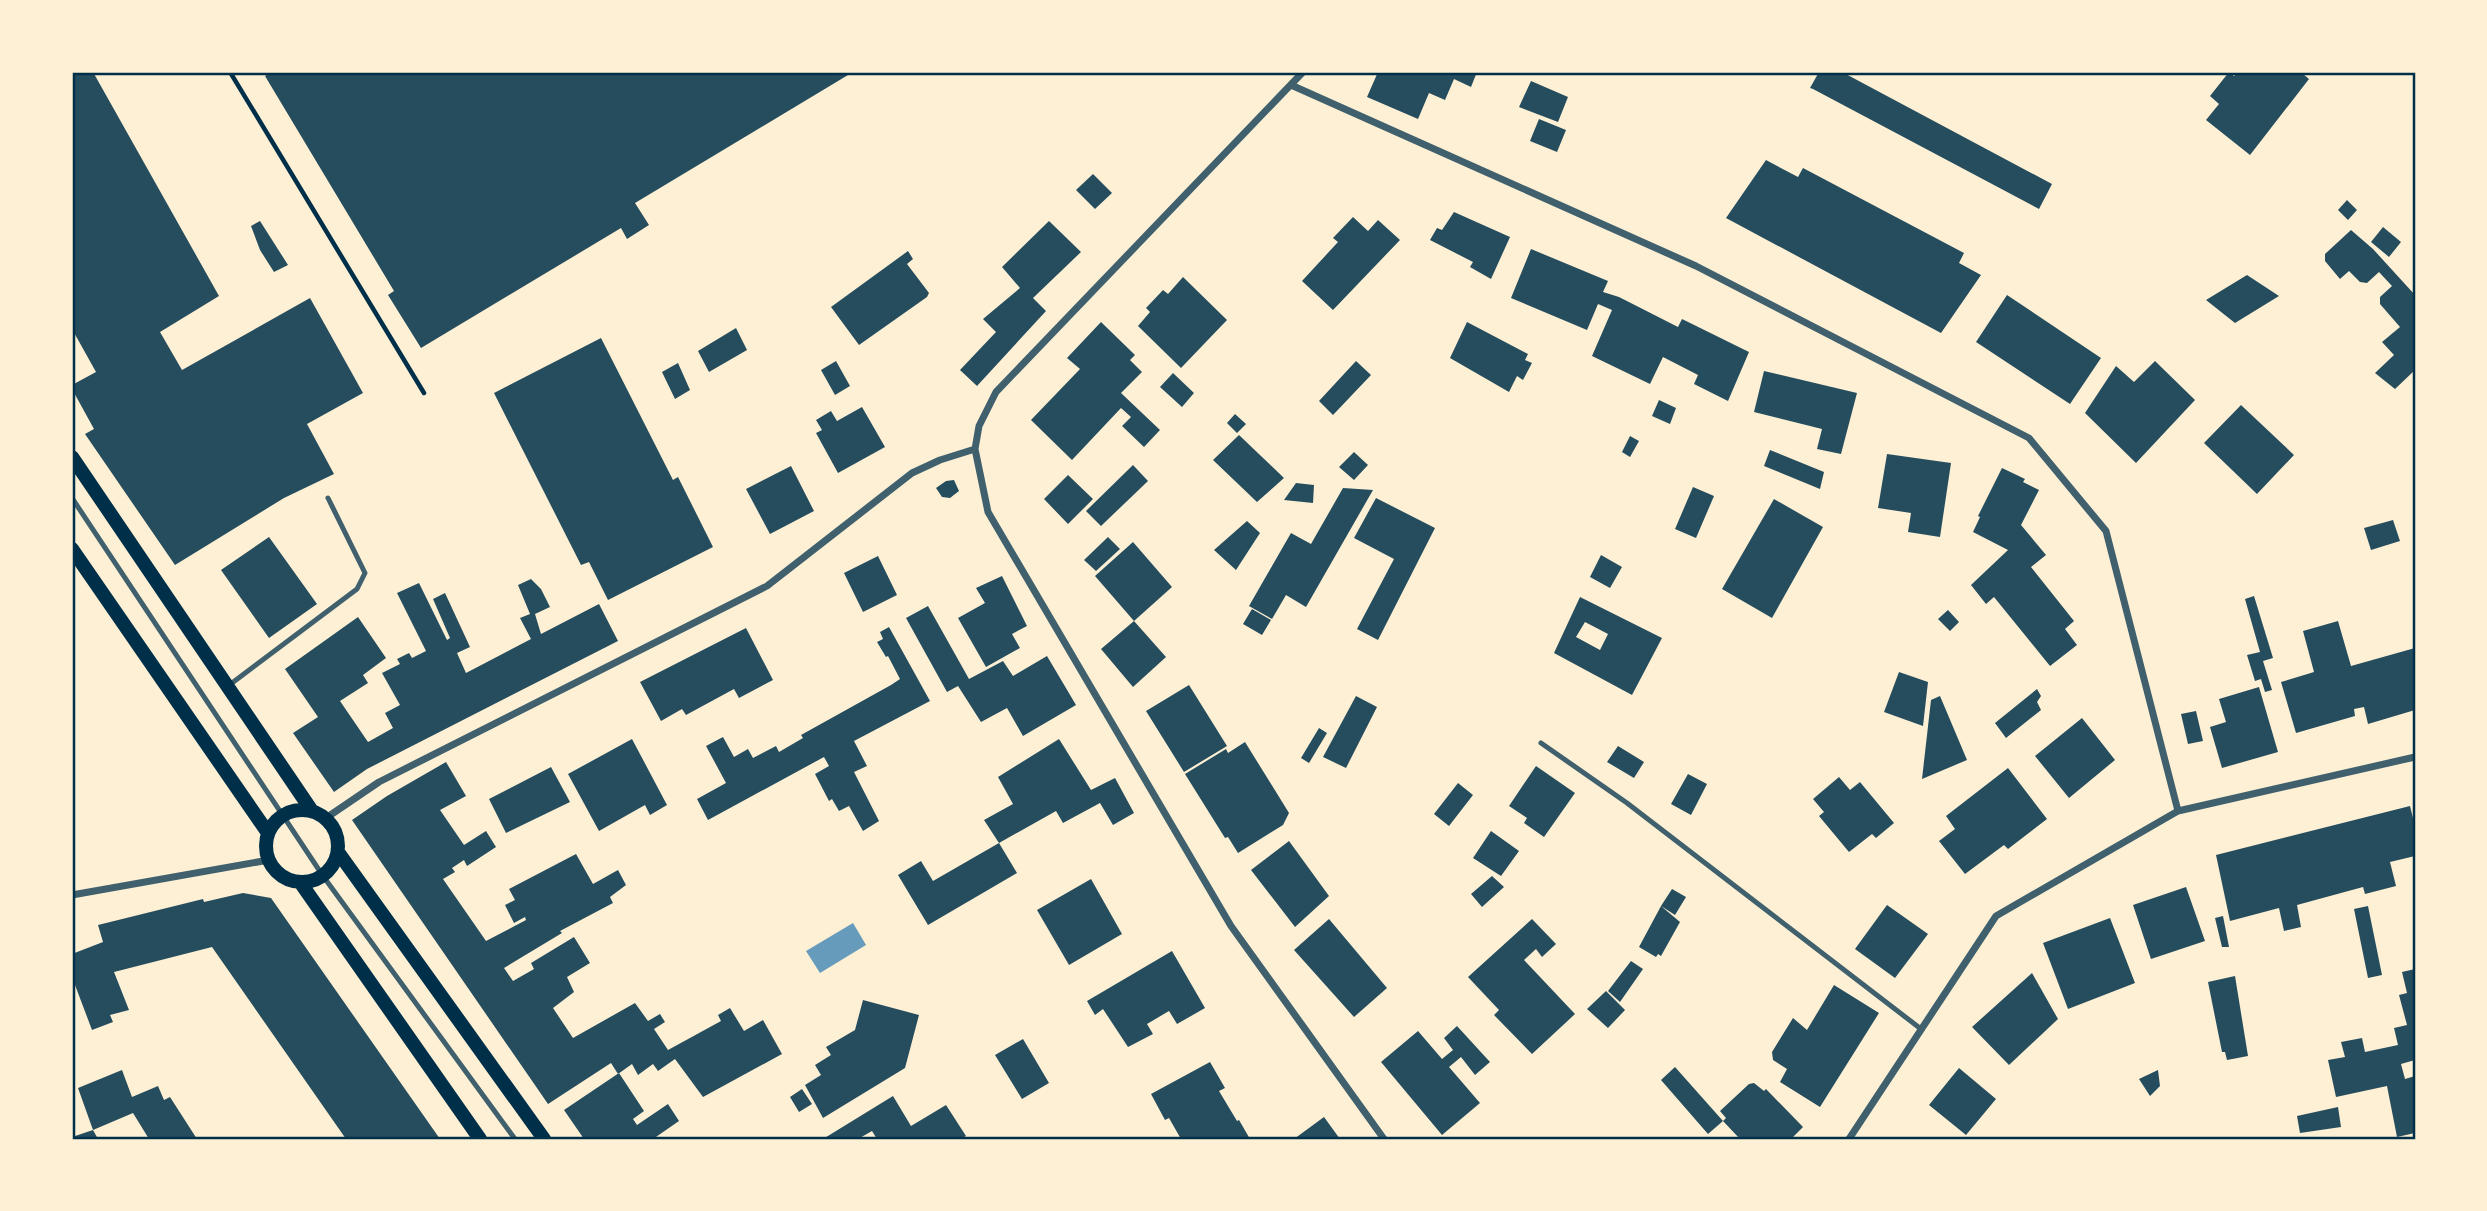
<svg xmlns="http://www.w3.org/2000/svg" width="2487" height="1211" viewBox="0 0 2487 1211" font-family="Arial,sans-serif">
	<rect width="100%" height="100%" fill="#fdf0d5"/>
	<path fill="#669bbc" d="M853,923L866,945L820,973L806,951Z"/>
	<path fill="#264d5e" fill-rule="evenodd" d="M72,72H93L219,296L160,332L182,370L310,298L363,393L307,424L334,474L284,498L175,565L85,434L94,429L72,389V385L96,372L72,329Z
		M272,72H853L635,203L649,225L627,239L621,228L421,348L388,295L394,291L265,76Z
		M1378,72H1477L1471,87L1454,79L1445,100L1429,93L1418,119L1367,97Z
		M1819,72H1842L2052,184L2039,209L1813,89L1810,88Z
		M2229,72L2234,76L2238,72H2306L2303,74L2309,79L2250,155L2206,120L2219,104L2210,96Z
		M1531,81L1568,97L1558,122L1519,107Z
		M1539,119L1566,130L1557,152L1530,141Z
		M1766,160L1798,177L1803,168L1964,253L1959,263L1981,275L1941,333L1726,218Z
		M1093,174L1112,193L1095,209L1076,190Z
		M2347,200L2357,210L2348,220L2338,210Z
		M1454,212L1510,237L1491,279L1470,267L1473,262L1430,240L1437,228L1442,230Z
		M1353,217L1368,231L1378,220L1400,240L1333,310L1302,281L1338,242L1333,238Z
		M260,221L288,265L274,272L260,250L251,226Z
		M1049,221L1081,252L1033,298L1046,311L977,386L960,370L996,332L983,319L1020,288L1002,267Z
		M2383,227L2401,242L2389,257L2371,242Z
		M2351,230L2373,249L2415,295V370L2395,389L2375,373L2394,355L2382,342L2400,327L2380,304V297L2392,286L2379,272L2367,283L2360,282L2349,271L2340,279L2325,261V254Z
		M1531,249L1608,281L1603,292L1619,297L1678,327L1682,319L1749,352L1728,401L1694,384L1698,375L1663,357L1650,384L1592,356L1612,310L1598,304L1587,330L1511,298Z
		M908,251L913,259L907,264L929,293L927,297L859,345L831,307Z
		M2247,275L2279,296L2235,323L2206,300Z
		M1183,277L1227,320L1181,368L1138,326L1150,312L1146,308L1163,290L1168,294Z
		M2007,295L2101,358L2070,404L1976,342Z
		M1101,322L1135,355L1130,360L1142,372L1121,393L1160,430L1144,447L1122,426L1131,417L1121,408L1072,460L1031,420L1080,369L1067,358Z
		M1467,322L1528,354L1525,360L1532,363L1523,380L1517,376L1509,392L1450,358Z
		M736,328L747,350L709,372L698,351Z
		M601,338L673,480L678,477L713,547L608,600L589,562L581,565L494,393Z
		M836,361L850,386L835,395L821,370Z
		M1356,361L1371,375L1333,415L1319,401Z
		M2155,361L2195,400L2136,463L2085,413L2116,366L2134,382Z
		M678,363L690,390L675,399L662,372Z
		M1764,371L1857,393L1841,454L1817,449L1822,429L1754,412Z
		M1173,373L1194,393L1182,407L1160,387Z
		M1659,400L1676,408L1670,424L1652,416Z
		M2241,405L2294,455L2257,494L2204,443Z
		M862,407L885,447L838,473L816,433L822,430L816,420L831,411L837,421Z
		M1235,414L1246,424L1237,433L1227,423Z
		M1239,435L1284,478L1257,502L1213,460Z
		M1630,436L1639,441L1630,457L1622,452Z
		M1770,450L1824,472L1820,489L1764,466Z
		M1354,452L1368,465L1354,480L1339,467Z
		M1887,454L1951,463L1940,537L1908,532L1911,513L1878,508Z
		M1133,465L1148,481L1101,526L1086,511Z
		M791,466L814,511L770,534L746,489Z
		M2002,468L2025,479L2023,482L2039,490L2021,525L2046,555L2031,567L2074,621L2065,629L2077,645L2050,666L1994,597L1986,604L1971,585L2008,550L1973,532L1980,517L1978,516Z
		M1068,475L1093,499L1068,524L1044,499Z
		M954,480L959,491L950,498L942,497L936,488L946,481Z
		M1296,483L1314,485L1313,503L1284,500Z
		M1693,487L1714,496L1696,538L1675,529Z
		M1343,488L1373,490L1306,607L1286,595L1272,619L1249,606L1291,533L1311,544Z
		M1376,498L1435,528L1378,640L1357,629L1394,559L1354,538Z
		M1774,499L1823,527L1772,618L1722,589Z
		M2393,520L2400,541L2371,550L2364,528Z
		M1247,521L1260,533L1236,570L1214,550Z
		M269,537L317,604L269,638L221,570Z
		M1108,537L1120,549L1096,571L1084,560Z
		M1133,542L1172,587L1134,621L1095,576Z
		M1601,555L1622,567L1610,588L1590,577Z
		M878,556L897,595L863,612L844,573Z
		M1002,576L1027,626L1012,634L1020,648L986,667L958,618L985,603L976,588Z
		M531,579L541,589L550,607L535,614L541,634L599,604L618,641L367,769L334,792L293,733L318,717L285,669L358,617L386,658L363,675L368,683L340,701L368,742L393,728L385,713L400,705L382,673L400,664L397,659L409,653L412,658L426,651L397,593L419,583L447,640L450,638L433,599L445,593L470,647L457,653L466,673L531,639L520,618L530,614L518,585Z
		M2254,596L2273,658L2263,661L2272,690L2265,692L2261,679L2255,681L2247,655L2260,652L2245,599Z
		M1580,597L1662,638L1632,695L1554,653ZM1585,622L1608,634L1600,650L1576,637Z
		M928,606L969,679L1003,661L1013,676L1047,656L1076,705L1023,736L1007,708L981,722L958,686L947,692L906,618Z
		M1252,609L1271,620L1262,635L1243,624Z
		M1948,610L1959,622L1950,631L1938,619Z
		M1134,621L1166,657L1133,687L1101,649Z
		M2338,621L2351,666L2415,648V710L2368,724L2364,707L2354,709L2355,716L2296,733L2281,682L2314,672L2303,631Z
		M889,627L930,701L854,741L867,766L854,772L879,821L863,831L849,806L839,811L832,799L829,801L815,774L829,766L824,757L708,820L697,799L726,783L706,746L723,737L734,757L748,749L753,758L776,746L779,752L803,738L801,735L891,685L900,679L888,656L886,657L877,642L883,639L880,632Z
		M746,628L773,680L739,698L734,689L686,715L682,709L661,721L640,682Z
		M1899,672L1928,682L1923,726L1884,712Z
		M1189,685L1227,746L1184,772L1146,711Z
		M2259,687L2278,752L2222,768L2210,727L2226,722L2219,699Z
		M2037,689L2041,696L2037,702L2041,710L2006,738L1995,723Z
		M1356,696L1377,707L1346,768L1323,757Z
		M1940,696L1967,760L1922,779L1931,700Z
		M2196,711L2203,741L2188,744L2181,714Z
		M2082,718L2115,760L2069,798L2035,756Z
		M1319,728L1327,733L1309,763L1301,758Z
		M632,739L667,805L650,815L645,805L599,831L568,774Z
		M1059,739L1091,790L1115,778L1134,813L1113,825L1100,803L1063,823L1056,811L999,843L1017,873L928,925L898,875L921,861L933,881L999,843L984,820L1013,804L998,777Z
		M1245,742L1289,813L1283,825L1238,853L1228,837L1225,838L1185,774L1226,749L1228,753Z
		M1618,746L1644,762L1634,778L1607,762Z
		M446,762L466,796L440,810L464,845L486,831L496,847L467,866L464,860L452,868L455,872L443,879L486,941L526,920L525,917L514,923L505,905L515,900L509,889L576,854L593,884L618,870L626,885L610,897L613,903L560,931L562,933L504,968L513,981L534,969L531,963L574,937L590,963L567,977L574,992L553,1008L573,1038L635,1003L648,1021L660,1014L665,1022L654,1029L668,1050L721,1021L718,1015L730,1008L744,1031L763,1020L782,1054L703,1097L675,1059L658,1071L653,1064L638,1075L632,1064L618,1074L611,1063L548,1104L352,820L387,796Z
		M1536,766L1575,793L1544,837L1524,823L1527,818L1509,806Z
		M551,767L570,802L506,833L489,799Z
		M2008,768L2047,819L2008,849L2004,845L1965,874L1939,841L1955,829L1946,816Z
		M1688,774L1707,784L1691,815L1671,804Z
		M1839,777L1850,790L1860,782L1894,823L1876,838L1872,834L1849,852L1819,816L1824,812L1813,799Z
		M1458,783L1473,795L1449,826L1434,814Z
		M2410,806L2415,826V856L2390,862L2396,886L2365,894L2363,887L2297,905L2301,927L2284,931L2279,908L2230,921L2216,855Z
		M1491,831L1519,851L1501,876L1473,858Z
		M1289,841L1329,896L1295,927L1251,870Z
		M1492,876L1504,887L1482,907L1471,894Z
		M1091,879L1122,934L1069,965L1037,910Z
		M2186,887L2205,941L2151,959L2133,905Z
		M1672,889L1686,897L1675,915L1661,906L1680,922L1661,956L1658,954L1656,957L1639,947L1661,906Z
		M243,893L271,898L440,1139H346L212,947L114,972L129,1010L110,1015L113,1022L92,1030L72,977V954L103,942L98,925L203,899L204,902Z
		M1887,905L1928,934L1895,978L1855,949Z
		M2368,906L2382,975L2368,978L2354,909Z
		M2223,916L2229,947H2222L2215,918Z
		M2110,918L2135,983L2068,1009L2043,943Z
		M1329,919L1387,988L1354,1017L1294,950Z
		M1532,919L1556,944L1542,957L1536,949L1524,960L1575,1014L1532,1054L1494,1015L1499,1010L1468,977Z
		M1172,951L1205,1008L1177,1024L1169,1011L1147,1024L1153,1034L1128,1047L1103,1009L1095,1015L1087,1001Z
		M1631,961L1643,969L1620,1002L1608,991Z
		M2415,969V1060L2401,1064L2405,1079L2415,1076V1133L2397,1137L2387,1086L2336,1097L2328,1060L2345,1057L2341,1042L2362,1038L2365,1052L2398,1045L2394,1028L2407,1025L2399,995L2407,993L2402,972Z
		M2032,973L2058,1019L2009,1065L1972,1027Z
		M2235,976L2248,1056L2227,1060L2225,1052H2222L2208,982Z
		M1834,985L1879,1013L1820,1107L1780,1082L1787,1069L1773,1060L1772,1052L1793,1018L1807,1030Z
		M1606,991L1625,1010L1608,1028L1587,1009Z
		M863,1000L919,1015L905,1068L823,1118L805,1085L821,1075L815,1065L831,1055L826,1047L855,1030Z
		M1457,1026L1490,1062L1475,1075L1461,1057L1449,1067L1480,1103L1442,1135L1381,1062L1418,1031L1442,1059L1453,1050L1444,1038Z
		M1023,1039L1049,1083L1022,1099L995,1055Z
		M1210,1062L1225,1088L1219,1091L1237,1121L1239,1120L1250,1139H1181L1169,1118L1165,1120L1151,1094Z
		M1675,1067L1723,1121L1708,1134L1661,1080Z
		M1959,1068L1996,1099L1966,1135L1929,1105Z
		M122,1070L132,1097L158,1086L164,1100L170,1097L197,1139H149L133,1113L93,1130L78,1088Z
		M2158,1070L2160,1086L2150,1096L2139,1079Z
		M619,1073L644,1111L633,1119L637,1125L668,1104L679,1121L653,1139H584L564,1110Z
		M1754,1083L1764,1091L1766,1089L1803,1127L1791,1139H1740L1723,1121L1726,1118L1720,1111L1749,1084Z
		M802,1089L812,1104L799,1112L790,1097Z
		M893,1096L911,1126L946,1105L966,1136L961,1139H877L872,1131L858,1139H823Z
		M2338,1107L2341,1127L2300,1133L2297,1116Z
		M1324,1117L1340,1139H1294Z
		M93,1130L98,1139H72V1137Z"/>
	<g fill="none" stroke-linecap="round" stroke-linejoin="round">
		<path stroke="#003049" stroke-width="4.5" d="M230,72L424,393"/>
		<path stroke="#3f606c" stroke-width="5" d="M72,498L323,876L515,1139
			M228,686L357,589L365,573L328,498
			M1541,743L1627,803L1921,1029"/>
		<path stroke="#3f606c" stroke-width="7" d="M1303,72L996,392L979,426L975,449L988,512L1231,926L1384,1139
			M1291,85L1696,266L2029,438L2106,531L2178,811
			M326,818L379,782L767,586L912,473L940,460L975,449
			M72,895L269,860
			M1849,1139L1996,916L2178,811L2415,757"/>
		<path stroke="#003049" stroke-width="14" d="M72,457L312,811
			M72,549L268,833
			M266 846a36 36 0 1 1 72 0a36 36 0 1 1-72 0Z
			M338,852L544,1139
			M300,882L480,1139"/>
	</g>
	<rect width="2487" height="1211" fill="none" stroke="#fdf0d5" stroke-width="147"/>
	<rect x="74" y="74" width="2340" height="1064" fill="none" stroke="#003049" stroke-width="2.5"/>
</svg>
